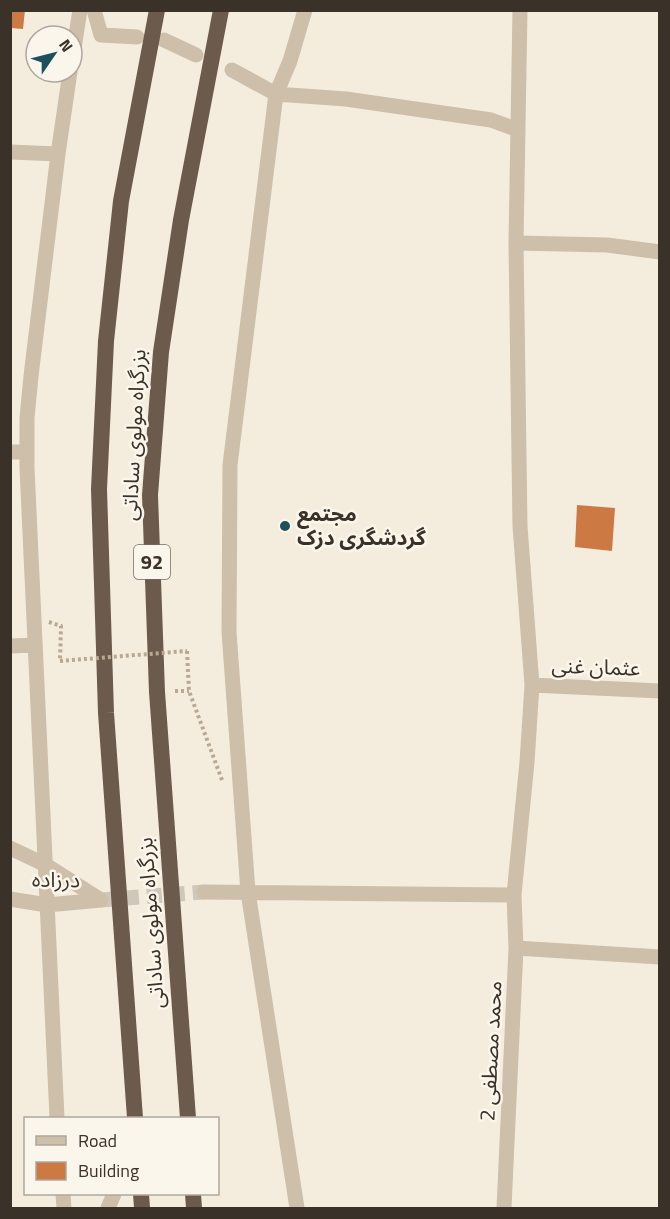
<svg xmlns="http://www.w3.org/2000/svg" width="670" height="1219" viewBox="0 0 670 1219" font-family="'Titillium Web','Noto Sans Arabic',sans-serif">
	<rect width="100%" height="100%" fill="#f4edde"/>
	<path fill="#cc7944" d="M10,10H25L23,29L10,28Z
		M577,505L615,508L612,551L575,547Z"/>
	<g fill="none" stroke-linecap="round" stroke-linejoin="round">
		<path stroke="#cfc7ba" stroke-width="15" stroke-dasharray="15 8" stroke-linecap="butt" d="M101,900L204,892"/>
		<path stroke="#b9a993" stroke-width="4" stroke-dasharray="3 3" stroke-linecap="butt" d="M49,622L61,626L60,661
			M187,651L189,691L222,780
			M175,691H189"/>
		<path stroke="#cdbfa9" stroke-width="15" d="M94,10L101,35L137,37
			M164,40L196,55
			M72,61L80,10
			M232,70L276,94L346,99L491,120L518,130
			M10,152L58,154
			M516,243L607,245L660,252
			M10,452H27
			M10,646L35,645
			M532,685L660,691
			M10,848L46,865L101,900
			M204,892L514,895
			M10,899L47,905L101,900
			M516,948L660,957
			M57,1118L27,468V418L31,376L58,154L70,72
			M63,1194L64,1208
			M297,1208L248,892L229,632L230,465L276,94L290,61L305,10
			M504,1208L516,948L514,895L527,762L532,685L520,526L516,243L520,10"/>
		<path stroke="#cdbfa9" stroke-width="15" d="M108,1208L114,1194"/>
		<path stroke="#6c5b4d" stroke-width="16" d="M135,1118L106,713L99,489L106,341L121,201L157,10
			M188,1118L157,692L150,495L161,352L181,220L221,10
			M141,1194L142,1208
			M193,1194L194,1208"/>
		<path stroke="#b9a993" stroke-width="4" stroke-dasharray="3 3" stroke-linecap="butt" d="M60,661L187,651"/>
	</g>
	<circle fill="#1c505e" stroke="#fbf6eb" stroke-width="2" cx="285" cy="526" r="6"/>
	<g text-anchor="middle" stroke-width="5" stroke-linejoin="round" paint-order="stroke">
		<rect fill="#fbf6eb" stroke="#746c63" stroke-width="1.5" x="134" y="545" width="36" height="34" rx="4.5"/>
		<g font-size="20" font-weight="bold" fill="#3a3129">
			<text x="152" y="569">92</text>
		</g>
		<g font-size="21" fill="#3a3129" stroke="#fbf6eb">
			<text transform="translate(134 435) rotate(-87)" y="7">بزرگراه مولوی ساداتی</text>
			<text transform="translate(596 667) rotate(2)" y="7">عثمان غنی</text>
			<text transform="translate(56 880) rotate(1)" y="7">درزاده</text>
			<text transform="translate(151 923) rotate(-94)" y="7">بزرگراه مولوی ساداتی</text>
			<text transform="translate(491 1051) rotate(-87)" y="7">محمد مصطفی 2</text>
		</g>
		<g font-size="21" font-weight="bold" fill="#3a3129" stroke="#fbf6eb" text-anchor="start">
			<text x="297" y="521">مجتمع<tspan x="297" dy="24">گردشگری دزک</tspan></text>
		</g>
	</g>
	<rect width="670" height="1219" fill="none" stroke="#3a3129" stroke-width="24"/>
	<rect x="24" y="1117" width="195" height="78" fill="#fbf6eb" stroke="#aea79d" stroke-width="1.5"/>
	<rect x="36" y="1136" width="30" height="9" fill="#cdbfa9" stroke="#aea79d" stroke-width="1.5"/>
	<text x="78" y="1147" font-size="18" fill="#3a3129">Road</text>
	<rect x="36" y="1162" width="30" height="18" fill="#cc7944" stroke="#aea79d" stroke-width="1.5"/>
	<text x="78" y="1177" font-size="18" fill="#3a3129">Building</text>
	<g transform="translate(54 54) rotate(55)"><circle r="28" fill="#fbf6eb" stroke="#aea79d" stroke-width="1.5"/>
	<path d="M0-4.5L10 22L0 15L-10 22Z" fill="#1c505e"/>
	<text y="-9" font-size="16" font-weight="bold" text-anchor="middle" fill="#3a3129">N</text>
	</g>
</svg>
